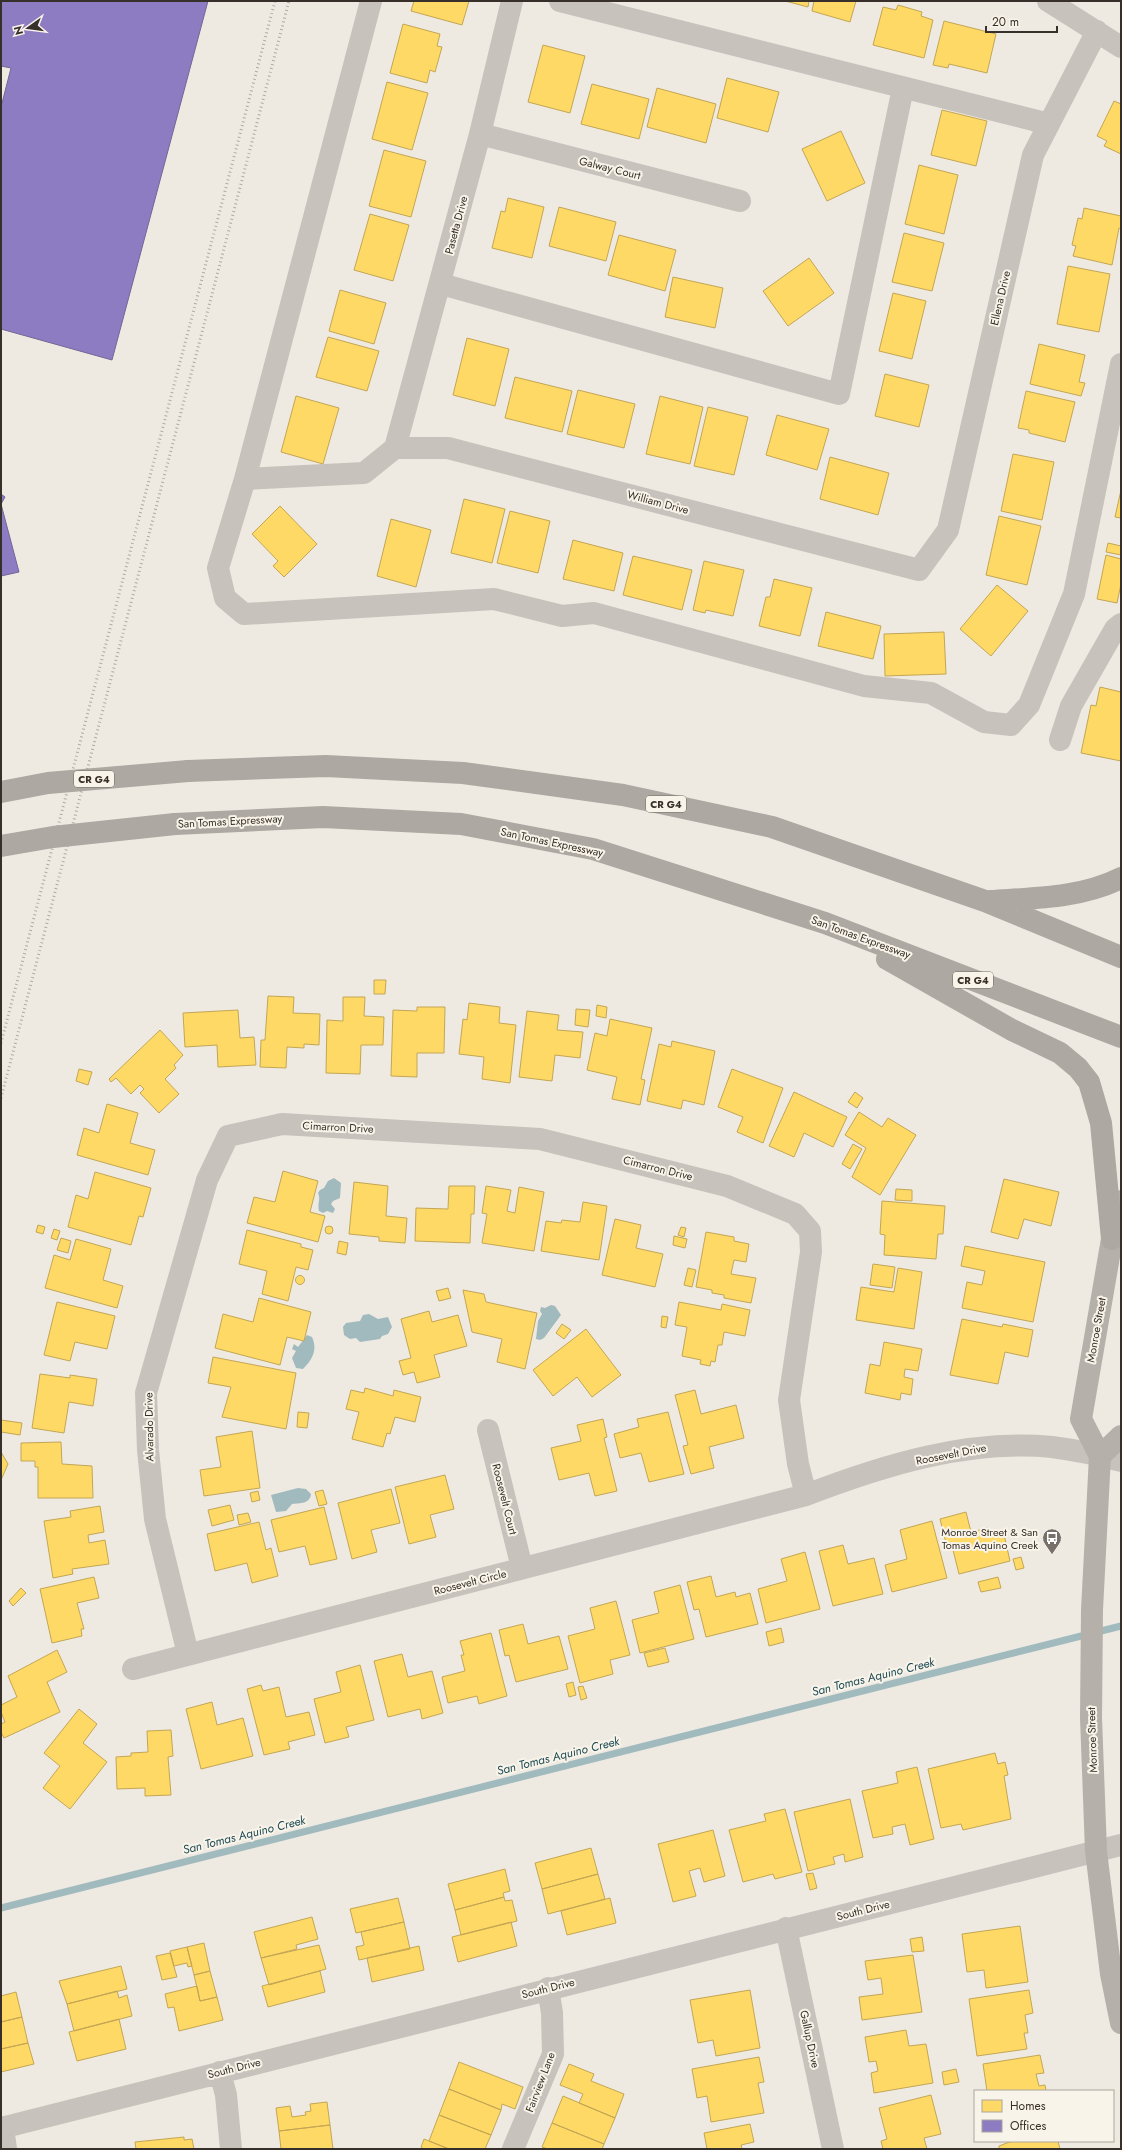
<svg xmlns="http://www.w3.org/2000/svg" width="1122" height="2150" viewBox="0 0 1122 2150" font-family="Jost,sans-serif">
	<rect width="100%" height="100%" fill="#eeeae2"/>
	<path fill="#a0babe" d="M334,1178L341,1183L340,1198L333,1201L331,1204L335,1209L333,1213L327,1211L323,1213L319,1211C317,1203 321,1200 318,1193L320,1190L324,1188L328,1181Z
		M551,1305L555,1306L561,1315L544,1338L540,1340L536,1339L538,1321L542,1314L540,1311L541,1307L545,1308Z
		M369,1314L378,1319L388,1317L392,1327L388,1334L382,1336L380,1339L360,1342L356,1338L350,1339L344,1335L343,1327L346,1323L360,1321L363,1315Z
		M307,1335L312,1337C318,1350 312,1360 303,1369L296,1368L292,1358L296,1351L292,1349L294,1344L298,1347Z
		M298,1488L306,1489L311,1494C310,1504 300,1503 292,1504L286,1511L276,1512L271,1495Z"/>
	<path fill="#ffd966" stroke="#c3a654" d="M414,1H469L462,25L411,11Z
		M785,1H809L808,7Z
		M814,1H856L850,22L812,11Z
		M898,5L922,12L921,16L933,20L924,58L873,45L883,7L896,10Z
		M944,21L996,34L987,73L949,64L948,68L933,65Z
		M403,24L440,34L437,46L442,47L435,72L430,70L427,83L390,73Z
		M543,45L585,56L570,113L528,102Z
		M727,78L779,92L768,132L717,118Z
		M387,82L428,93L412,150L372,139Z
		M592,84L649,99L639,139L581,124Z
		M657,88L716,104L706,143L647,127Z
		M1114,101L1121,104V154L1104,146L1107,141L1097,136Z
		M942,110L987,121L976,166L931,155Z
		M841,131L865,183L827,201L802,149Z
		M384,150L426,161L411,217L369,206Z
		M919,165L958,175L944,234L905,224Z
		M508,198L544,207L532,258L492,248L501,211L505,212Z
		M559,207L616,222L606,261L549,246Z
		M1084,208L1121,216V229L1119,228L1112,265L1073,256L1076,246L1072,245L1078,218L1082,219Z
		M370,214L409,225L393,281L354,270Z
		M904,233L944,243L932,291L892,282Z
		M619,235L676,250L665,291L608,275Z
		M809,258L834,293L788,326L763,291Z
		M1068,266L1110,274L1099,332L1057,324Z
		M673,277L723,288L715,328L665,317Z
		M340,290L386,303L374,344L329,331Z
		M893,293L926,301L912,359L879,351Z
		M328,337L379,351L367,391L316,377Z
		M467,338L509,349L495,406L453,395Z
		M1039,344L1085,355L1079,382L1085,383L1081,396L1030,384Z
		M885,374L929,385L919,427L875,416Z
		M515,377L572,391L562,432L505,418Z
		M578,390L635,404L624,448L567,434Z
		M1026,391L1075,402L1065,442L1029,433V430L1018,428Z
		M296,396L339,408L323,464L281,452Z
		M660,396L703,407L690,464L646,454Z
		M708,407L748,417L734,475L694,466Z
		M777,415L829,429L817,470L766,455Z
		M1013,454L1054,462L1042,520L1001,511Z
		M830,457L889,473L878,515L820,499Z
		M1121,490V518L1115,517Z
		M464,499L505,509L492,563L451,553Z
		M280,506L317,544L284,577L273,566L278,561L252,534Z
		M510,511L550,521L538,573L497,563Z
		M999,516L1041,526L1027,585L986,575Z
		M391,519L431,530L416,587L377,576Z
		M573,540L623,553L614,591L563,579Z
		M1108,543L1121,546V555L1106,552Z
		M1106,555L1121,559V584L1117,603L1097,599Z
		M633,556L692,570L682,610L623,595Z
		M704,561L744,570L733,616L706,610L705,613L693,610Z
		M774,579L812,588L800,636L759,626L766,597H770Z
		M997,585L1028,611L991,656L960,629Z
		M826,612L881,626L873,659L818,646Z
		M944,632L946,674L885,676L884,634Z
		M1100,687L1121,692V761L1081,753L1091,705L1096,706Z
		M374,980H386L385,994H374Z
		M268,996L294,997L293,1013L320,1014L319,1045L304,1044V1048L287,1047L286,1068L260,1067L261,1040H265Z
		M343,997H365L364,1016L384,1017L383,1045H361L360,1074L326,1073L327,1020L343,1021Z
		M469,1003L500,1007L499,1023L516,1025L510,1083L482,1079L484,1057L459,1054L463,1019L467,1020Z
		M597,1005L607,1007L606,1018L596,1016Z
		M417,1007H445L444,1053H417V1077L391,1076L393,1010L417,1011Z
		M576,1009L590,1010L588,1027L575,1025Z
		M238,1010L240,1038L254,1037L256,1065L218,1067L217,1045L185,1047L183,1013Z
		M527,1011L559,1015L557,1030L583,1032L580,1058L555,1055L552,1081L519,1077Z
		M610,1019L652,1028L641,1079L645,1080L640,1105L612,1099L617,1077L587,1070L595,1033L607,1036Z
		M160,1030L183,1055L174,1065L176,1068L165,1079L179,1094L159,1113L140,1093L144,1089L140,1085L131,1094L116,1078L111,1082L109,1079Z
		M672,1041L715,1051L704,1105L683,1100L681,1109L647,1101L659,1044L671,1047Z
		M79,1069L92,1072L88,1085L76,1081Z
		M732,1069L783,1088L763,1143L737,1132L743,1117L718,1107Z
		M794,1092L847,1117L833,1147L804,1133L794,1157L769,1146Z
		M855,1092L863,1098L857,1108L848,1102Z
		M107,1104L138,1113L130,1143L155,1150L148,1175L77,1155L84,1128L99,1133Z
		M859,1112L882,1127L888,1118L916,1135L880,1195L852,1177L866,1148L845,1135Z
		M853,1144L862,1149L850,1169L842,1164Z
		M283,1171L318,1181L310,1212L325,1216L318,1242L247,1223L254,1197L275,1202Z
		M95,1172L151,1188L143,1217L139,1216L131,1245L68,1227L76,1195L88,1199Z
		M1004,1179L1059,1192L1051,1226L1024,1219L1018,1239L991,1232Z
		M354,1182L388,1186L386,1216L407,1218L405,1243L379,1241V1237L349,1234Z
		M449,1186H475L474,1214H471L470,1243L415,1241L416,1208L448,1209Z
		M486,1186L511,1190L507,1211L515,1213L519,1187L544,1192L534,1251L482,1243L487,1214L482,1213Z
		M896,1189L912,1190V1201L895,1200Z
		M882,1201L945,1206L943,1234H938L936,1259L884,1255L885,1235L880,1234Z
		M583,1202L607,1206L599,1260L541,1251L546,1221L561,1223L562,1220L580,1222Z
		M615,1219L641,1225L636,1248L663,1254L655,1287L602,1275Z
		M38,1225L45,1227L43,1234L36,1232Z
		M325 1230a4 4 0 1 1 8 0a4 4 0 1 1-8 0Z
		M681,1227L686,1228L684,1237L678,1235Z
		M54,1229L60,1231L57,1240L51,1238Z
		M247,1230L301,1244V1247L313,1250L308,1270L296,1267L288,1301L262,1294L267,1271L239,1264Z
		M706,1232L734,1237V1241L749,1244L746,1262L734,1260L731,1274L756,1278L751,1303L724,1298V1295L712,1293V1290L696,1287Z
		M674,1236L687,1239L685,1248L673,1245Z
		M61,1238L71,1241L68,1253L57,1250Z
		M76,1239L111,1249L103,1280L123,1286L117,1308L45,1288L54,1255L70,1260Z
		M339,1241L348,1243L346,1255L337,1253Z
		M965,1246L1045,1262L1033,1322L962,1308L967,1282L982,1285L985,1271L961,1266Z
		M873,1264L895,1267L892,1288L870,1285Z
		M688,1268L696,1270L692,1287L684,1285Z
		M898,1268L922,1272L914,1329L856,1320L861,1287L894,1292Z
		M295.5 1280a4.5 4.5 0 1 1 9 0a4.5 4.5 0 1 1-9 0Z
		M448,1288L451,1298L439,1301L436,1291Z
		M463,1290L484,1294L486,1302L537,1313L525,1369L497,1362L502,1339L472,1332Z
		M259,1298L311,1312L304,1341L287,1337L280,1365L215,1348L223,1314L253,1322Z
		M57,1302L115,1316L107,1349L75,1342L70,1361L44,1355Z
		M679,1302L721,1310L722,1304L750,1310L745,1336L724,1332L722,1345H718L715,1362L711,1361L710,1366L700,1364L701,1360L682,1356L687,1327L675,1325Z
		M429,1311L432,1322L458,1315L467,1346L434,1355L440,1377L417,1383L414,1372L403,1375L399,1361L411,1358L401,1319Z
		M662,1316L668,1317L666,1328L661,1327Z
		M962,1319L1002,1327L1003,1324L1033,1330L1028,1357L1005,1352L998,1384L950,1375Z
		M562,1324L571,1330L564,1339L556,1333Z
		M586,1329L621,1375L592,1397L577,1377L553,1396L533,1370Z
		M884,1342L922,1349L918,1371L905,1369L904,1377L913,1379L911,1395L901,1393L900,1400L865,1393L870,1364L880,1366Z
		M213,1357L296,1373L286,1429L222,1417L231,1387L208,1383Z
		M40,1374L70,1378V1375L97,1379L93,1406L69,1402L64,1433L32,1428Z
		M365,1388L393,1396L394,1390L421,1397L415,1422L395,1417L390,1434L387,1433L383,1447L352,1439L359,1412L346,1409L351,1390L364,1393Z
		M695,1390L701,1414L736,1405L744,1438L709,1447L714,1468L691,1474L683,1446L688,1445L675,1395Z
		M298,1412L309,1413L307,1428L297,1427Z
		M668,1412L684,1474L649,1482L641,1453L620,1458L614,1434L639,1427L637,1419Z
		M603,1419L607,1437L604,1438L617,1491L595,1496L589,1473L559,1480L551,1448L581,1441L577,1425Z
		M1,1420L22,1423L20,1435L1,1432Z
		M252,1431L260,1488L204,1496L200,1470L221,1467L216,1437Z
		M61,1442L62,1464L92,1466L93,1498H38V1467H35V1461H21V1443Z
		M1,1452L8,1464L1,1480Z
		M445,1475L454,1509L430,1515L436,1537L409,1544L395,1487Z
		M391,1489L400,1523L371,1530L377,1552L352,1559L338,1503Z
		M323,1490L327,1504L319,1506L315,1492Z
		M258,1491L260,1500L252,1502L250,1493Z
		M230,1505L234,1520L212,1526L208,1510Z
		M100,1506L104,1532L88,1535L89,1543L105,1540L109,1564L72,1569L73,1574L53,1578L44,1521L71,1517L70,1511Z
		M324,1507L337,1559L310,1565L305,1546L279,1552L271,1520Z
		M966,1512L971,1532L988,1528L989,1534L1003,1530L1010,1561L959,1574L952,1546L947,1547L940,1519Z
		M248,1513L251,1522L239,1525L237,1515Z
		M932,1521L947,1578L892,1592L885,1565L907,1559L900,1530Z
		M259,1522L266,1550L271,1548L278,1576L252,1583L247,1563L215,1571L207,1534Z
		M843,1545L848,1564L874,1558L883,1594L833,1606L819,1551Z
		M805,1552L820,1609L766,1623L758,1589L787,1581L781,1559Z
		M1021,1557L1024,1568L1016,1570L1013,1559Z
		M711,1576L716,1597L735,1592L736,1597L750,1593L758,1624L706,1637L699,1609L694,1610L687,1582Z
		M94,1577L99,1598L77,1603L84,1629H81L82,1636L52,1643L40,1589Z
		M998,1577L1001,1588L981,1592L978,1582Z
		M680,1585L694,1639L640,1653L632,1620L659,1613L654,1592Z
		M21,1588L26,1593L13,1606L9,1601Z
		M616,1601L630,1655L610,1660L613,1674L580,1683L568,1636L595,1629L590,1608Z
		M523,1624L528,1644L559,1636L568,1669L516,1682L509,1655L505,1656L499,1630Z
		M781,1628L784,1642L769,1646L766,1632Z
		M491,1633L507,1696L479,1704L477,1696L448,1703L442,1677L465,1671L461,1655H464L460,1641Z
		M665,1648L669,1662L648,1667L644,1653Z
		M57,1650L67,1672L47,1682L60,1712L4,1738L1,1732V1724L5,1722L1,1712V1705L17,1697L8,1676Z
		M402,1654L408,1677L432,1671L443,1713L422,1719L420,1709L388,1717L374,1661Z
		M360,1665L374,1720L346,1727L349,1737L325,1743L314,1699L341,1692L336,1672Z
		M573,1682L576,1695L569,1697L566,1684Z
		M261,1685L263,1691L279,1687L286,1717L309,1712L315,1735L288,1742L290,1749L264,1755L247,1689Z
		M583,1686L587,1698L581,1700L578,1687Z
		M212,1702L217,1725L243,1718L253,1756L201,1769L186,1709Z
		M79,1709L97,1724L83,1743L107,1762L70,1809L43,1788L60,1766L44,1753Z
		M171,1730L173,1756L168,1757L171,1795L145,1796V1788L117,1789L116,1757L131,1756V1753L148,1752L147,1731Z
		M995,1753L998,1764L1005,1762L1008,1775L1004,1776L1011,1819L963,1830L961,1824L941,1828L928,1769Z
		M917,1767L934,1839L910,1845L905,1824L892,1827L893,1834L873,1838L862,1791L898,1783L896,1772Z
		M850,1799L863,1857L845,1862L844,1854L833,1857L835,1864L808,1871L794,1812Z
		M785,1809L802,1872L775,1879L773,1874L743,1882L729,1830L766,1821L764,1814Z
		M713,1830L725,1876L704,1882L700,1868L689,1871L696,1896L673,1902L658,1844Z
		M591,1848L598,1874L542,1889L535,1863Z
		M505,1869L510,1891L503,1893L504,1897L455,1910L448,1884Z
		M813,1873L817,1888L810,1890L806,1874Z
		M598,1874L605,1899L548,1914L542,1889Z
		M504,1897L505,1901L512,1900L517,1921L461,1935L455,1910Z
		M398,1898L404,1922L356,1933L350,1909Z
		M610,1898L616,1923L567,1935L561,1911Z
		M312,1917L318,1939L296,1945L297,1949L261,1958L254,1932Z
		M404,1922L410,1949L359,1960L356,1947L364,1945L361,1932Z
		M511,1922L517,1946L458,1962L452,1937Z
		M1020,1926L1028,1982L986,1988L984,1970L967,1972L962,1934Z
		M922,1937L924,1951L912,1952L910,1939Z
		M204,1943L210,1971L194,1975L187,1947Z
		M319,1945L326,1969L269,1985L261,1958Z
		M419,1946L424,1970L372,1982L367,1958Z
		M187,1947L192,1966L188,1967L187,1963L174,1966L170,1951Z
		M170,1953L177,1977L162,1980L156,1956Z
		M913,1955L922,2012L862,2020L859,1997L883,1994L881,1978L868,1980L865,1961Z
		M121,1966L127,1989L67,2004L59,1981Z
		M210,1971L217,1997L200,2001L194,1975Z
		M320,1971L325,1992L268,2007L262,1986Z
		M197,1986L200,2001L217,1997L223,2020L179,2031L174,2007L168,2008L165,1994Z
		M750,1990L760,2048L716,2056L713,2040L698,2043L690,2000Z
		M1029,1990L1033,2013L1025,2015L1028,2033H1024L1027,2049L977,2056L969,1999Z
		M117,1991L119,1998L127,1995L132,2016L74,2031L67,2004Z
		M16,1992L22,2017L1,2022V1996Z
		M22,2017L28,2043L1,2049V2022Z
		M119,2019L126,2049L77,2061L69,2032Z
		M906,2030L909,2046L926,2044L933,2083L874,2093L871,2073L878,2071L876,2061L869,2062L865,2037Z
		M28,2043L34,2064L1,2072V2049Z
		M1040,2055L1044,2073L1036,2074L1039,2086L1045,2085L1046,2091H987L983,2064Z
		M759,2057L764,2082L758,2083L764,2113L711,2122L707,2096L697,2098L692,2069Z
		M459,2062L523,2087L515,2109L502,2104L501,2110L449,2089Z
		M569,2064L594,2074L591,2081L624,2094L615,2118L579,2103L583,2094L560,2085Z
		M956,2069L959,2082L944,2085L942,2072Z
		M449,2089L501,2110L491,2135L439,2115Z
		M931,2095L941,2134L924,2138L927,2149H883L881,2141L887,2139L879,2108Z
		M563,2096L615,2118L604,2144L552,2123Z
		M327,2102L330,2125L279,2131L276,2108L290,2106L292,2117L306,2115L305,2112L311,2111L310,2104Z
		M439,2115L491,2135L485,2149H449L429,2141Z
		M552,2123L604,2144L602,2149H548L542,2147Z
		M750,2124L754,2142L741,2145L742,2149H707L704,2133Z
		M330,2125L333,2149H281L279,2131Z
		M184,2137V2140L192,2139L194,2149H136L135,2142Z
		M424,2139L449,2149H424L421,2147Z
		M1012,2141H1058L1060,2149H999V2146Z"/>
	<path fill="#8e7cc3" stroke="#746595" d="M1,1H208L112,360L1,329V107L11,68L1,66Z
		M1,494L5,497L1,504L19,572L1,576Z"/>
	<g fill="none" stroke-linecap="round" stroke-linejoin="round">
		<path stroke="#a0babe" stroke-width="7" d="M1,1908L1121,1626"/>
		<path stroke="#c7c2bb" stroke-width="22" d="M560,1L1049,124
			M1048,1L1121,47
			M480,134L740,201
			M441,284L839,394L903,88
			M395,448L364,473L245,479L218,568L225,598L244,614L494,599L562,616L594,613L864,686L931,693L984,722L1011,725L1029,705L1074,594L1121,364
			M395,448H448L919,570L948,530L1033,155L1097,31
			M395,448L480,134L512,1
			M245,479L371,1
			M1060,740L1071,706L1115,629L1121,624
			M488,1430L522,1568
			M188,1654L155,1519L148,1450L146,1393L207,1180L228,1136L282,1124L540,1139L727,1186L795,1214L810,1231L811,1252L789,1400L798,1464L806,1495
			M133,1669L806,1495C884,1465 968,1439 1052,1447C1075,1450 1099,1455 1121,1461
			M786,1928L833,2149
			M220,2072L226,2095L231,2149
			M3,2127L6,2149
			M1,2128L1121,1845
			M513,2149L553,2054L552,2013L548,1988"/>
		<path stroke="#b6b0aa" stroke-width="22" d="M1121,1201L1112,1239L1081,1419L1100,1456L1092,1610L1091,1718L1096,1851L1111,1974L1121,2023
			M1100,1456L1121,1436"/>
		<path stroke="#ada8a1" stroke-width="22" d="M188,771L326,766L463,773L623,795L772,827L985,901L1121,957
			M175,824L323,817L461,824L593,849L825,923L1121,1037
			M991,901C1035,898 1081,898 1121,878
			M887,959L1012,1030L1060,1053L1078,1068L1089,1082L1101,1123L1112,1239"/>
		<path stroke="#aeaaa5" stroke-width="3" stroke-dasharray="1 3" stroke-linecap="butt" d="M1,1043L275,1
			M1,1098L289,1"/>
		<path stroke="#ada8a1" stroke-width="22" d="M1,792L48,783L188,771
			M1,846L53,837L175,824"/>
	</g>
	<defs>
		<g id="bus-pin" transform="scale(1)"><path d="M0 17L-7.5 6A9.5 9.5 0 1 1 7.5 6Z" fill="#77706a" stroke="#f9f4ea"/><path d="M-5-6H5V4H4V6H2V4H-2V6H-4V4H-5ZM-3.5-4V0h7V-4ZM-3.5 1.2v1.5H-2V1.2ZM2 1.2v1.5H3.5V1.2Z" fill="#fff"/></g>
	</defs>
	<g fill-rule="evenodd">
		<use href="#bus-pin" x="1052" y="1538"/>
	</g>
	<g text-anchor="middle" stroke-width="4" stroke-linejoin="round" paint-order="stroke">
		<g fill="#f9f4ea" stroke="#716a63" stroke-width="1">
			<rect x="74" y="771" width="40" height="16" rx="3"/>
			<rect x="646" y="796" width="40" height="16" rx="3"/>
			<rect x="953" y="972" width="40" height="16" rx="3"/>
		</g>
		<g font-size="10" font-weight="bold" fill="#372f29">
			<text x="94" y="783">CR G4</text>
			<text x="666" y="808">CR G4</text>
			<text x="973" y="984">CR G4</text>
		</g>
		<g font-size="11" fill="#372f29" stroke="#f9f4ea">
			<text transform="translate(610 168) rotate(14)" y="4">Galway Court</text>
			<text transform="translate(456 225) rotate(-75)" y="4">Pasetta Drive</text>
			<text transform="translate(1000 298) rotate(-77)" y="4">Ellena Drive</text>
			<text transform="translate(658 502) rotate(15)" y="4">William Drive</text>
			<text transform="translate(230 821) rotate(-3)" y="4">San Tomas Expressway</text>
			<text transform="translate(552 842) rotate(12)" y="4">San Tomas Expressway</text>
			<text transform="translate(861 937) rotate(20)" y="4">San Tomas Expressway</text>
			<text transform="translate(338 1127) rotate(3)" y="4">Cimarron Drive</text>
			<text transform="translate(658 1168) rotate(14)" y="4">Cimarron Drive</text>
			<text transform="translate(1096 1330) rotate(-80)" y="4">Monroe Street</text>
			<text transform="translate(149 1427) rotate(-91)" y="4">Alvarado Drive</text>
			<text transform="translate(951 1454) rotate(-11)" y="4">Roosevelt Drive</text>
			<text transform="translate(505 1499) rotate(76)" y="4">Roosevelt Court</text>
			<text transform="translate(470 1582) rotate(-14)" y="4">Roosevelt Circle</text>
			<text transform="translate(1092 1740) rotate(-92)" y="4">Monroe Street</text>
			<text transform="translate(863 1910) rotate(-14)" y="4">South Drive</text>
			<text transform="translate(548 1988) rotate(-14)" y="4">South Drive</text>
			<text transform="translate(810 2039) rotate(78)" y="4">Gallup Drive</text>
			<text transform="translate(234 2068) rotate(-14)" y="4">South Drive</text>
			<text transform="translate(540 2082) rotate(-69)" y="4">Fairview Lane</text>
		</g>
		<g font-size="11" fill="#372f29" stroke="#f9f4ea" text-anchor="end">
			<text x="1038" y="1536">Monroe Street &amp; San<tspan x="1038" dy="13">Tomas Aquino Creek</tspan></text>
		</g>
		<g font-size="12" font-style="italic" fill="#204d57" stroke="#f9f4ea">
			<text transform="translate(873 1677) rotate(-14)" y="4">San Tomas Aquino Creek</text>
			<text transform="translate(558 1756) rotate(-14)" y="4">San Tomas Aquino Creek</text>
			<text transform="translate(244 1835) rotate(-14)" y="4">San Tomas Aquino Creek</text>
		</g>
	</g>
	<rect width="1122" height="2150" fill="none" stroke="#372f29" stroke-width="4"/>
	<rect x="974" y="2090" width="140" height="52" fill="#f9f4ea" stroke="#aba59d"/>
	<rect x="982" y="2100" width="20" height="12" fill="#ffd966" stroke="#aba59d"/>
	<text x="1010" y="2110" font-size="12" fill="#372f29">Homes</text>
	<rect x="982" y="2120" width="20" height="12" fill="#8e7cc3" stroke="#aba59d"/>
	<text x="1010" y="2130" font-size="12" fill="#372f29">Offices</text>
	<g transform="translate(28 28) rotate(256)" stroke="#f9f4ea" stroke-width="3" paint-order="stroke">
	<path d="M0-3L7 15L0 10L-7 15Z" fill="#372f29"/>
	<text y="-6" font-size="11" font-weight="bold" text-anchor="middle" fill="#372f29">N</text>
	</g>
	<path d="M986 26v6h71v-6" fill="none" stroke="#372f29" stroke-width="2"/>
	<text x="992" y="26" font-size="12" fill="#372f29" stroke="#f9f4ea" stroke-width="3" paint-order="stroke">20 m</text>
</svg>
